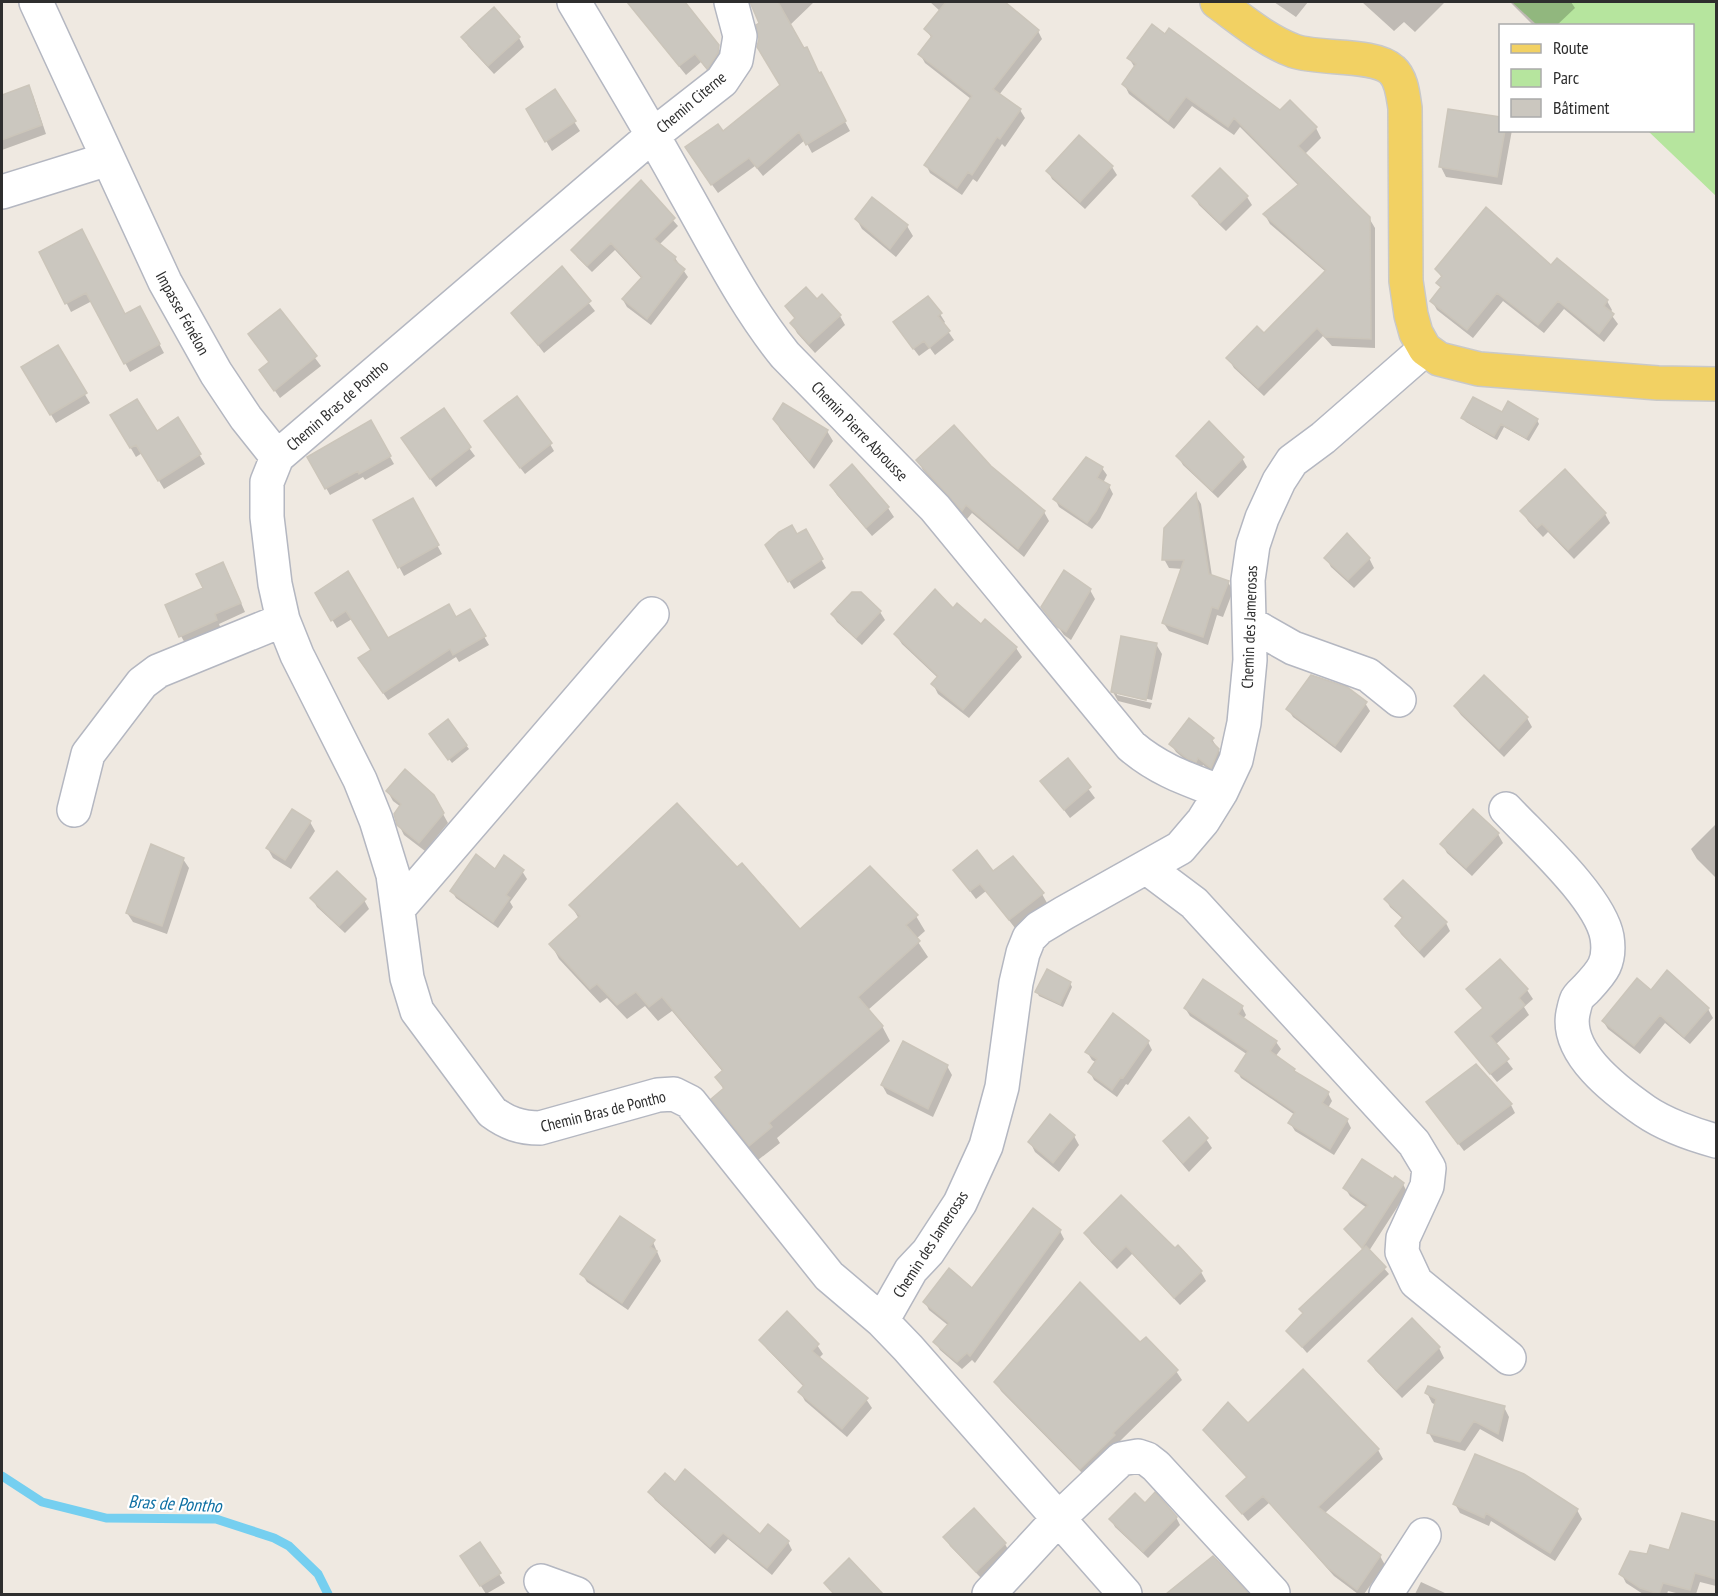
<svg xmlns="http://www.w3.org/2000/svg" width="1718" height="1596" viewBox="0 0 1718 1596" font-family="'PT Sans Narrow',sans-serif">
	<rect width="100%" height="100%" fill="#efe9e1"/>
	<path fill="#b6e59e" d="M1512,2H1716V196L1648,131L1692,130V26L1537,25Z"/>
	<path fill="#0003" d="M627,2H683L724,56L713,77L701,62L686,75Z
		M752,2H814L789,26L811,58L850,131L812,153L805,140L763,176L755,166L718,193L692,157L782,86Z
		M930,2H995L1017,19L1038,31L1042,39L999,95L1020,110L1025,118L1005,147L1002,144L977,182L973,179L962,195L930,173L926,165L971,99L925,63L920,54L932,39L926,29L940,11Z
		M1274,2H1308L1296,17Z
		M1362,2H1445L1415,32L1404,22L1394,31Z
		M1510,2H1571L1575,8L1556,26H1534Z
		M463,37L519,38L524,47L494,74L468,46Z
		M1129,58L1280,112L1316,128L1321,138L1304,155L1369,218L1375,228V348L1332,346L1323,336L1264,396L1234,368L1228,358L1264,335L1326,272L1270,224L1265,215L1299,186L1240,127L1234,135L1192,106L1174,129L1129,94L1124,84L1135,68Z
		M28,87L33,95L46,134L2,150V97Z
		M555,91L580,131L552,151L528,110Z
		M1449,111L1500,119V130H1512L1502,185L1446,177L1441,167Z
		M1112,167L1117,175L1085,209L1052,179L1048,171Z
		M641,183L678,226L659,245L675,258L688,277L651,325L627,307L623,300L642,279L615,250L592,272L577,257L573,250Z
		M1194,196L1247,197L1252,205L1226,231L1199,205Z
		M873,199L907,226L913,236L896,257L862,229L857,220Z
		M41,252L125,316L145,317L164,353L130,372L92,301L71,312Z
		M1558,260L1607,301L1612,310L1610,313L1618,324L1604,342L1564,309L1544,333L1503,301L1473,338L1437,310L1432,301L1442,289L1438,283L1442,278L1437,270L1552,267Z
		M561,268L595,311L544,353L513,313Z
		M817,301L840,316L845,325L815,353L797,333L792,323L796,320L787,307Z
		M280,311L321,366L280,398L261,371L270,363Z
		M940,314L945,322L943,324L954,340L935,355L930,348L919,356L900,331Z
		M57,347L90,403L56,423L23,368Z
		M783,405L827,431L833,441L814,469L780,429L775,419Z
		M1503,414L1537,420L1539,424L1529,441L1504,427L1497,440L1466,422L1463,418Z
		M112,416L156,433L178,419L205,464L164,489L142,453L136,457Z
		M371,423L394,464L365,480L363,477L330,495L309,457Z
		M490,428L550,444L554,451L525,474Z
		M408,448H469L475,456L436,487Z
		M1178,456L1242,458L1247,467L1218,498L1183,465Z
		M918,461L1044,512L1049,521L1024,557L972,513L967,519L923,470Z
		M852,466L888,508L894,517L872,536L837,495L831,486Z
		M1102,468L1107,475L1103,483L1109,486L1113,494L1100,519L1092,529L1059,507L1055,499Z
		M1196,496L1201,504L1212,576L1228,582L1233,591L1223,617L1217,615L1208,645L1169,631L1163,622L1183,569L1169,568L1164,559Z
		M412,500L442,554L404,576L375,521Z
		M1522,511L1605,514L1610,523L1574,559L1548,532L1543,537L1528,521Z
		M805,531L826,568L794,589L767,545L797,536Z
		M1326,558H1369L1374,568L1354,588L1331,567Z
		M228,573L245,612L219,624L221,629L186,645L181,636Z
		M347,573L387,640L456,619L469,611L489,645L459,662L456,657L388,700L365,667L372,651L352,619L337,628L317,593Z
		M1090,590L1095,599L1071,640L1064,635L1043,607Z
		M953,610L1016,648L1022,657L969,718L938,694L933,684L938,678L902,644L896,635Z
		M880,612L885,620L862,645L837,622L832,614Z
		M1156,644L1162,654L1152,700L1117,692V695L1152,703L1150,709L1118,701L1113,692Z
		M1365,703L1370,711L1341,753L1293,717L1288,709Z
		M1455,707L1527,718L1532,727L1504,757L1461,715Z
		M433,738L466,745L469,749L452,763Z
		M1212,739L1223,758L1216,775L1203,765L1200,769L1194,767L1176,752L1171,744Z
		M1067,760L1095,798L1070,818L1042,781Z
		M388,792L433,796L448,823L425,851L404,835L399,825L401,807L393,801Z
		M310,822L315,831L291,869L273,858L268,849Z
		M1716,824V878L1697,859L1691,849Z
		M1498,834L1503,843L1472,876L1447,853L1442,844Z
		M183,859L189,868L167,934L133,922L127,913Z
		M737,869L800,931L916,916L925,931L916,939L928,957L868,1010L882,1026L890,1041L777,1138L780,1143L758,1160L722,1114L713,1099L724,1090L717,1078L723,1072L672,1011L658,1021L645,1006L627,1019L607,998L600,1003L559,959L551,944L579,919L571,905Z
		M954,870L1042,894L1047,903L1015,928L986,891L976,899Z
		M496,871H522L527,879L510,902L513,907L498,928L456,898L452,891Z
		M312,898L364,900L369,909L345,933L317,907Z
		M1386,899L1446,923L1450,931L1424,958L1401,934L1396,926L1403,919L1390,907Z
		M1500,961L1527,990L1533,999L1524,1007L1529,1015L1495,1045L1513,1069L1497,1082L1463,1041L1457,1032L1483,1009L1468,989Z
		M1070,983L1072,987L1063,1007L1039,996L1037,992Z
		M1652,992L1708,1009L1713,1018L1690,1044L1665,1023L1640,1054L1608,1029L1603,1021Z
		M1242,1007L1246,1015L1243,1019L1276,1042L1281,1049L1275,1057L1294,1070L1297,1075L1328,1093L1332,1101L1328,1108L1347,1120L1351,1128L1334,1155L1295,1131L1290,1123L1295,1115L1241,1078L1237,1071L1248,1055L1190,1016L1185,1008Z
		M1148,1042L1152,1050L1128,1085L1126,1084L1117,1097L1094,1080L1090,1072L1097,1063L1092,1060L1087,1052Z
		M947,1066L952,1075L933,1117L887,1094L882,1085Z
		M1428,1103L1511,1105L1515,1113L1464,1151Z
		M1074,1136L1079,1145L1059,1172L1035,1152L1030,1142Z
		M1206,1139L1212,1148L1189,1172L1170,1150L1164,1141Z
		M1403,1184L1407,1192L1369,1251L1389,1274L1307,1353L1288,1331L1363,1250L1346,1229L1367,1208L1350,1196L1345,1188Z
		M1060,1231L1064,1239L975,1363L972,1360L962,1369L940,1350L935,1342L949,1326L929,1310L925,1302L972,1290Z
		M1086,1233L1175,1251L1178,1248L1201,1272L1206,1281L1180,1305L1132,1254L1117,1269L1091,1242Z
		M653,1242L661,1261L628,1310L587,1282L582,1274Z
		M1412,1320L1439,1348L1444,1358L1402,1398L1375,1370L1370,1361Z
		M761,1340L817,1345L823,1354L819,1358L866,1399L872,1408L847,1437L805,1401L800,1392L804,1387L767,1349Z
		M1140,1345L1176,1371L1182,1380L1118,1443L1119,1445L1086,1477L1001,1391L996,1382Z
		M1303,1371L1378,1450L1383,1459L1324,1514L1380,1556L1385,1565L1364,1594H1358L1334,1576L1269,1503L1248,1521L1228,1496L1247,1478L1210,1438L1205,1430L1248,1425Z
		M1427,1393L1504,1407L1509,1417L1503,1442L1480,1429L1465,1451L1434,1442L1429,1433L1436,1405L1432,1403Z
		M675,1484L760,1536L768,1526L788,1542L792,1550L772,1575L728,1539L715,1554L655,1500L650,1492Z
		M1455,1504L1577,1510L1582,1519L1555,1561L1491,1521L1489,1526L1460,1513Z
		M1145,1505L1176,1517L1180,1525L1148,1558L1115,1527L1111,1519Z
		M1683,1514L1716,1524V1586L1700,1582L1696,1594H1680L1668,1591L1667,1594H1643L1626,1583L1621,1573L1648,1556L1670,1552Z
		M945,1537L1005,1544L1010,1553L982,1579L950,1546Z
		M468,1566L499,1574L505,1583L486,1594Z
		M1421,1582L1445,1593L1446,1594H1415Z
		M826,1583L877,1591L879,1594H834Z
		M1179,1586L1240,1587L1244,1594H1184Z"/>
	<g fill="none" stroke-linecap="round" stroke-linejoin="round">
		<path stroke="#75cff0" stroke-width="9" d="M2,1476L42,1502L106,1518L216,1519L274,1538L289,1546L318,1574L328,1594"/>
	</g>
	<path fill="#cbc7bf" stroke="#cbc5ba" stroke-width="1.5" d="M627,2H685L719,45L718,53L708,68L707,69L695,54L679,66Z
		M750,2H778L804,48L807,47L819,73L821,72L846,121L806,145L799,132L757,168L749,158L711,185L685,147L718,124L723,131L780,85L757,47L759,39L756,25L759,23Z
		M946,2H1005L1039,30L993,89L1021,109L1000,139L997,137L972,175L968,172L957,188L924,165L972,96L918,54L932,36L924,29Z
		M494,7L520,37L488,66L461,37Z
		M1152,24L1165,34L1169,28L1280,110L1290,100L1317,127L1298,146L1370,217L1371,339L1325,337L1317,328L1258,388L1226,358L1257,326L1264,333L1326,270L1263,214L1299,184L1234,118L1228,127L1186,97L1168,121L1122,84L1136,64L1127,58Z
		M29,85L42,125L2,140V95Z
		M555,89L576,121L545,142L526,109Z
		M1448,109L1500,117V130H1505L1497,177L1439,167Z
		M1079,135L1113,166L1080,202L1046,171Z
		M1220,168L1248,196L1220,223L1192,196Z
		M641,180L675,218L654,239L676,257L674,260L685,269L647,319L622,299L642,277L611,243L587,266L571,250Z
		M872,197L908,225L890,249L855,219Z
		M1486,207L1551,265L1557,258L1608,300L1604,306L1614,314L1599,334L1558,301L1538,325L1497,293L1467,330L1430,301L1441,287L1436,283L1442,276L1435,269Z
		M82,229L125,314L140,306L160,344L124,364L86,293L65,304L39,252Z
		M562,266L591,301L538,345L511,313Z
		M806,287L817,299L822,294L841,315L809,344L790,323L795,318L785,306Z
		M928,296L942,313L938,316L950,331L929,348L924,341L913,349L893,322Z
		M280,309L317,356L274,391L259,370L269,362L248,334Z
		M58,345L87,393L50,415L21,367Z
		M517,396L552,443L520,468L484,421Z
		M1473,397L1502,412L1508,401L1538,419L1526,438L1501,424L1494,436L1461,418Z
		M137,399L157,431L178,417L201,454L158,481L136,445L130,448L110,415Z
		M783,403L828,430L809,461L773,419Z
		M444,408L471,447L430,479L401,438Z
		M371,420L391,456L359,474L358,471L325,489L307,457Z
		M1209,421L1244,457L1212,491L1176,456Z
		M954,425L991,466L1045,511L1018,549L966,505L962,511L916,460Z
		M1086,457L1103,467L1097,478L1110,485L1096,511L1087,523L1053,499Z
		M852,464L889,507L866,528L830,485Z
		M1565,469L1606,513L1568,550L1542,524L1537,528L1520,511Z
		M1196,493L1209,574L1229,581L1218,609L1212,607L1203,637L1162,623L1184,560H1162L1164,528Z
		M413,498L439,545L398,568L373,520Z
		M792,525L797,534L806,529L823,559L788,582L765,545L779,532Z
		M1347,533L1370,558L1348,580L1324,558Z
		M223,562L241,603L215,614L217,620L179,637L165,605L203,588L196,574Z
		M1064,570L1091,589L1066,632L1057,627L1041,607Z
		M348,571L388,638L449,604L456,617L470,609L486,636L453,655L450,649L383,693L358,658L371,650L346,611L331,621L315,593Z
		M935,589L953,608L957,603L981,624L985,619L1017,647L963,710L931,684L938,676L894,634Z
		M852,592H861L881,611L856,638L831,614Z
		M1121,636L1157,643L1146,700L1111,692Z
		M1311,675L1347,687L1367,702L1335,746L1286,709Z
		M1484,675L1528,717L1499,749L1454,706Z
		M1189,718L1214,738L1211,741L1219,749L1211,768L1198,758L1196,762L1188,759L1169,744Z
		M448,719L467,745L448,760L429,734Z
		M1068,758L1091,787L1064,810L1040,781Z
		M405,769L434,795L444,813L419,843L397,825L394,814L401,804L386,791Z
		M677,803L737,867L742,863L800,929L870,866L918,915L906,925L920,941L858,997L883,1026L769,1123L772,1127L749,1146L711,1099L724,1088L715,1077L723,1070L662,997L649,1007L636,992L617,1005L597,984L590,989L549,944L580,916L569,905Z
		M292,809L311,821L285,860L266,848Z
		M1473,809L1499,833L1466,868L1440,844Z
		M151,844L184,858L162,926L126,913Z
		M977,850L993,871L1013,856L1044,893L1009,920L980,884L970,891L953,870Z
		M476,854L495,869L504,855L524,870L506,895L510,898L493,922L450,891Z
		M337,871L366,899L339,926L310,898Z
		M1403,880L1447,922L1419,951L1395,926L1403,917L1384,899Z
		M1500,959L1528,989L1519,998L1525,1005L1490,1036L1509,1059L1490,1074L1455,1032L1483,1008L1466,989Z
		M1047,969L1071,982L1060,1004L1035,992Z
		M1667,970L1709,1008L1684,1037L1660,1015L1634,1046L1602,1021L1637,978L1651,990Z
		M1203,979L1243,1006L1238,1014L1277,1041L1270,1051L1295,1069L1294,1071L1329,1092L1322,1103L1348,1119L1330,1149L1288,1123L1295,1112L1235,1071L1248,1051L1184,1008Z
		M1113,1013L1149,1041L1123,1078L1121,1077L1112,1090L1088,1072L1097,1059L1085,1052Z
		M903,1041L948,1065L928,1109L881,1085Z
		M1476,1064L1512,1104L1458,1144L1426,1102Z
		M1050,1114L1075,1135L1053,1163L1028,1142Z
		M1189,1117L1208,1138L1183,1163L1163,1141Z
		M1362,1159L1393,1179L1395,1176L1404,1183L1362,1248L1344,1229L1368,1205L1343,1188Z
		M1121,1195L1175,1248L1178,1245L1202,1271L1174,1298L1126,1246L1111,1261L1084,1233Z
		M1033,1208L1061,1230L970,1356L967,1353L957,1362L933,1342L949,1323L923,1302L949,1268L972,1288Z
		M620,1216L655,1240L650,1247L657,1251L622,1303L580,1274Z
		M1366,1246L1386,1267L1302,1347L1286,1331L1303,1313L1299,1309Z
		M1080,1282L1140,1342L1146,1337L1178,1370L1113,1433L1115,1435L1080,1469L994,1382Z
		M787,1311L819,1344L812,1351L868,1398L842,1429L798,1392L804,1385L759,1340Z
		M1412,1318L1440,1347L1396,1390L1368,1361Z
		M1303,1369L1379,1449L1318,1507L1381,1555L1357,1590L1328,1568L1263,1496L1242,1514L1226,1496L1247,1477L1203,1430L1228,1402L1248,1423Z
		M1428,1386L1505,1406L1498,1434L1474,1421L1460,1442L1427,1433L1436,1399L1425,1393Z
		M1475,1454L1524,1474L1578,1509L1550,1553L1486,1513L1484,1518L1453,1504Z
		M685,1469L760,1534L768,1524L789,1541L767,1568L723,1533L710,1547L648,1492L665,1473L675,1482Z
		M1155,1492L1177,1517L1143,1552L1109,1519L1135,1493L1145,1503Z
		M974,1508L1006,1543L976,1572L943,1537Z
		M1682,1513L1716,1522V1579L1695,1573L1690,1590L1663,1583L1659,1594L1640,1588L1619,1574L1630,1551L1647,1554L1650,1545L1669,1550Z
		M480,1542L501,1573L480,1586L460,1556Z
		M1213,1556L1249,1594H1166Z
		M849,1558L883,1594H834L824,1583Z"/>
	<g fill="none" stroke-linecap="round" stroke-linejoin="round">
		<g stroke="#b4b7c1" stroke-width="36">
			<path id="minor" d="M36,2L165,282L216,373L246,418L277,457
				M574,2C611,64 649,127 684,191C716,247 744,304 785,355L935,508L1131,746C1159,770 1187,779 1221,792
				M731,2L740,36L736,60L722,81L653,135L277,457L267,482V517L275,584L283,620L297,655L360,780L376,820L393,875L407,978L417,1011L492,1112C507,1123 520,1128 540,1128L658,1095L674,1094L690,1102L829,1276L882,1321L908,1348L1125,1594
				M2,192L108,159
				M1249,623L1293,648L1368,675L1399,700
				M1506,809C1534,839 1600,898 1607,937C1611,963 1602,972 1586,989C1583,992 1578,996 1577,999C1575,1003 1574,1009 1573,1013C1565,1053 1616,1091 1645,1111C1664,1124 1694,1135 1716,1141
				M74,810L88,754L142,683L158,671L283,620
				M1146,867L1194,903L1414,1143L1429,1168L1427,1186L1403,1238L1402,1252L1416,1282L1509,1358
				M398,909L652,614
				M882,1321L911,1270L928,1252L960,1203L986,1146L1002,1087L1016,983L1023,953L1029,938L1039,928L1064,913L1180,848L1203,821L1221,792L1236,760L1244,723L1250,660L1248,580L1253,545L1262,518L1279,481L1292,461L1323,438L1425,349
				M541,1581L577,1594
				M989,1594L1058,1519L1121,1459L1138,1456L1147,1459L1156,1466L1273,1593
				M1386,1594L1424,1535"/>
		</g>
		<g stroke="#c9c9c9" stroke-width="36">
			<path id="major" d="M1217,2C1242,20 1265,40 1294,51C1321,60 1374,53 1392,70C1402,79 1403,96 1405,108L1406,281L1411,315L1416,333L1425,349L1439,359L1479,369L1658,383L1716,384"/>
		</g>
		<use href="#minor" stroke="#fff" stroke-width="33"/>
		<use href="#major" stroke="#f2d163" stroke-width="33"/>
	</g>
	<g text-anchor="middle" stroke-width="4.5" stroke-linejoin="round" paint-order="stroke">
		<g font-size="16" fill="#2e2e2e" stroke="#fff">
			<text transform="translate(691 102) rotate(-40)" y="6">Chemin Citerne</text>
			<text transform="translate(183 313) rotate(61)" y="6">Impasse Fénélon</text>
			<text transform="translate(337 405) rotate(-41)" y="6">Chemin Bras de Pontho</text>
			<text transform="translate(860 431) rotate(46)" y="6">Chemin Pierre Abrousse</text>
			<text transform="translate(1249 627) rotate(-88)" y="6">Chemin des Jamerosas</text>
			<text transform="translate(603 1111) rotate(-14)" y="6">Chemin Bras de Pontho</text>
			<text transform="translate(930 1244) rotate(-57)" y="6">Chemin des Jamerosas</text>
		</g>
		<g font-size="18" font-style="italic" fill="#0d6fa3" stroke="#fff">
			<text transform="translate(175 1504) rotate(3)" y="6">Bras de Pontho</text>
		</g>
	</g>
	<rect width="1718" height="1596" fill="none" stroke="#2e2e2e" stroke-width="6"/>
	<rect x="1499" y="24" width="195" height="108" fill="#ffffff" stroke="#ababab" stroke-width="1.5"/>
	<rect x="1511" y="44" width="30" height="9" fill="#f2d163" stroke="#ababab" stroke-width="1.5"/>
	<text x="1553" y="54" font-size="18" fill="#2e2e2e">Route</text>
	<rect x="1511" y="69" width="30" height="18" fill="#b6e59e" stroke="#ababab" stroke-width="1.5"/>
	<text x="1553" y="84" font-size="18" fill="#2e2e2e">Parc</text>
	<rect x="1511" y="99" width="30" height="18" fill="#cbc7bf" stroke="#ababab" stroke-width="1.5"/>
	<text x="1553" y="114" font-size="18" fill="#2e2e2e">Bâtiment</text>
</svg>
